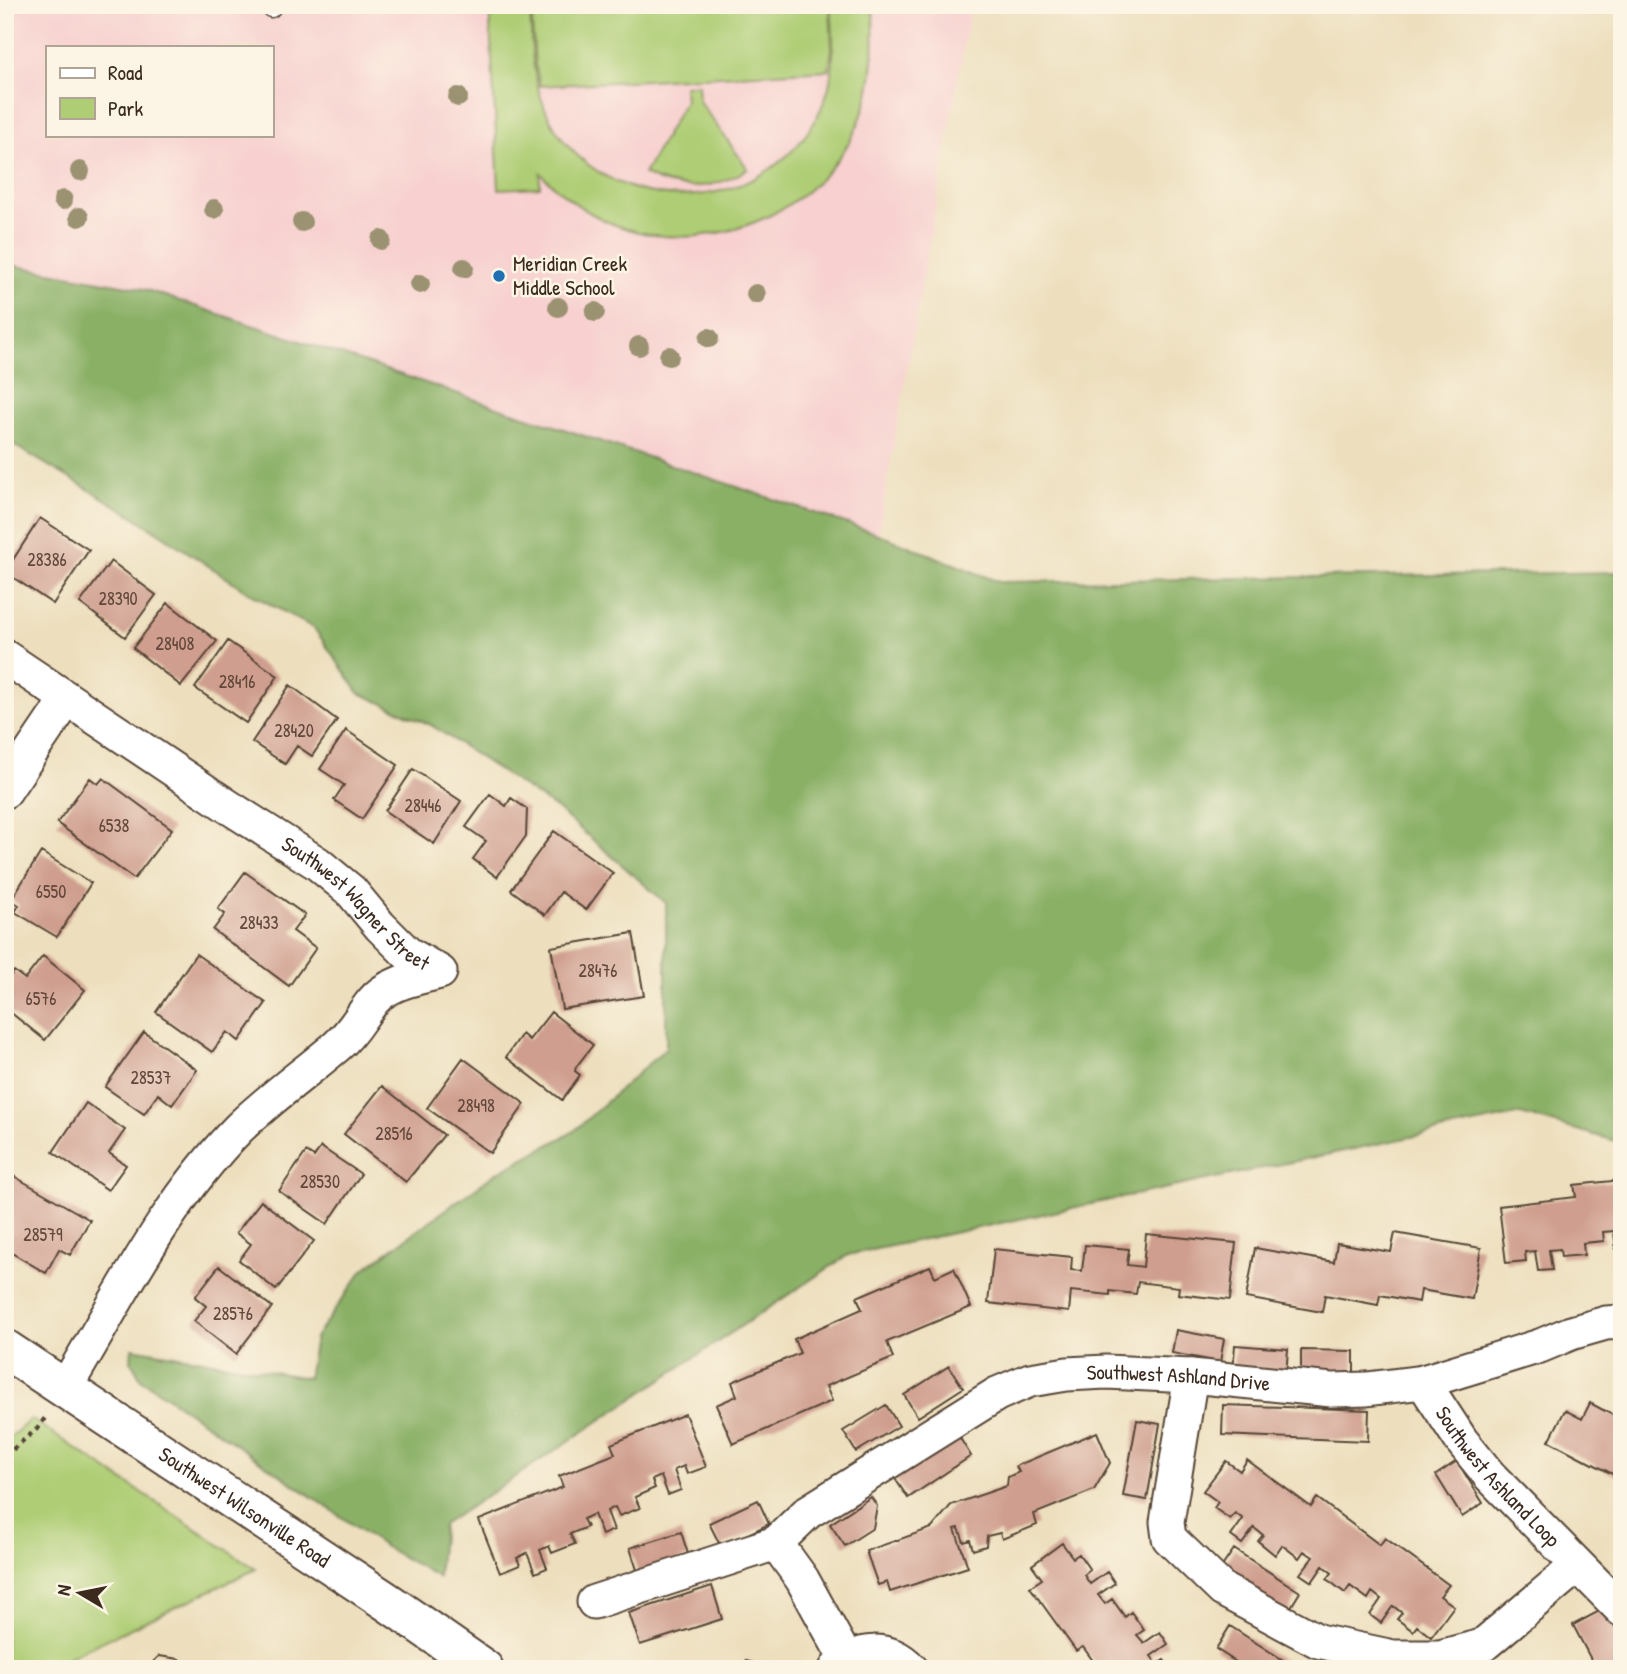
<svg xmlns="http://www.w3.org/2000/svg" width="1627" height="1674" viewBox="0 0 1627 1674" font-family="'Patrick Hand',sans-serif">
	<rect width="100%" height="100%" fill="#fcf5e5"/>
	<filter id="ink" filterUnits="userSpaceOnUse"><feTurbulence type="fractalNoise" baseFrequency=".0143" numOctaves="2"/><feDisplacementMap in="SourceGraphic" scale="14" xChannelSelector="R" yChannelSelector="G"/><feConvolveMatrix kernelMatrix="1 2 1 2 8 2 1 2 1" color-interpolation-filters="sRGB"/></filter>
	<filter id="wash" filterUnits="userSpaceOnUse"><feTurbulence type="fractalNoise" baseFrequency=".00686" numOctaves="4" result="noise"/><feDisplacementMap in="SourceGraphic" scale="28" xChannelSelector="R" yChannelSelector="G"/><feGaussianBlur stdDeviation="1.57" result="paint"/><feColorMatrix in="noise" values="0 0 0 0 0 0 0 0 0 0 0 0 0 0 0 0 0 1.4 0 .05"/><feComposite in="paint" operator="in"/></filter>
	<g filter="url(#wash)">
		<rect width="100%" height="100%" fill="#eddfbe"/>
		<path fill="#f7d0cf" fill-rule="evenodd" d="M5,5H971L878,534L144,289L5,264ZM47,47H271V135H47Z"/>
		<path fill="#aecd75" stroke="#747c4a" stroke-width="2" d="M489,5H530C531,35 531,66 540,95C585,233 786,227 828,90C836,62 833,34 831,5H873C874,40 875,73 865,106C834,205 721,259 624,228C591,218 564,197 540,173V187L499,189Z
			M531,5H830L832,49L829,70L540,86L535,64Z
			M698,84L699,101L748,169C715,190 679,193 644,174L685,101L684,86Z
			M31,1419L256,1569L44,1669H5V1442Z"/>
		<path fill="#8ab066" stroke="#626d42" stroke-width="2" d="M5,264L144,289L878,534L999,582L1622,572V1143L1521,1114L848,1255L443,1525L438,1577L385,1547L141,1379L131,1361L132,1348L308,1378L315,1338L363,1270L496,1173L573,1132L666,1048V903L557,809L431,725L359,693L314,628L251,594L130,514L5,440Z"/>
		<g id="blocks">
			<path fill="#cf9e8e" d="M40,518L89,550L53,604L5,572Z
				M111,561L156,595L125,637L80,603Z
				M168,603L217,641L181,686L133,648Z
				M228,641L278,676L246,723L195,688Z
				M290,685L337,720L312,756L297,746L285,764L252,742Z
				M346,730L398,765L362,819L334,800L344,785L320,769Z
				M413,769L461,801L434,844L385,811Z
				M90,778L98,784L103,778L172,829L134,879L57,823Z
				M490,794L506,806L511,798L527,809L526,836L497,877L473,859L486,841L466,827Z
				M554,831L613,873L586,910L561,892L545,915L511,890Z
				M41,852L91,883L57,937L15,912L19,905L11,900Z
				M245,872L305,915L293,931L316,948L289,986L213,930L225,914L218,909Z
				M633,933L644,996L562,1009L551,947Z
				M196,954L266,1003L239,1041L227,1032L212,1052L156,1012Z
				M43,956L85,990L45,1040L5,1008V982L14,971L25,979Z
				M551,1012L593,1045L576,1067L575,1071L580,1075L562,1100L506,1057L522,1034L529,1040Z
				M144,1032L197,1070L172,1105L158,1094L144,1114L105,1087Z
				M463,1058L525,1104L490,1153L427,1108Z
				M382,1086L444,1135L406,1182L344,1134Z
				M86,1103L125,1130L109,1153L126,1165L108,1190L53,1152Z
				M321,1147L361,1174L327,1224L279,1191L306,1152L314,1157Z
				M5,1171L90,1220L70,1255L59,1249L46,1273L5,1249Z
				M1622,1180V1250L1616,1251L1614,1231L1603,1232L1604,1241L1583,1243L1584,1255L1561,1257L1560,1249L1549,1250L1552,1270L1538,1271L1535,1251L1525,1252L1526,1261L1506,1263L1499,1206L1576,1197L1574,1185Z
				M261,1201L314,1241L276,1290L239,1260L251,1244L236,1233Z
				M1395,1233L1481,1248L1472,1299L1421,1290L1419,1302L1380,1295L1378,1305L1325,1295L1322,1312L1246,1298L1255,1248L1334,1262L1337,1243L1391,1252Z
				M1146,1234L1236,1243L1230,1300L1178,1294L1179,1287L1138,1282L1136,1294L1110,1291V1295L1071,1291L1069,1312L988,1303L994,1249L1072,1257L1071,1270L1082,1271L1085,1245L1129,1249L1127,1265L1143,1267Z
				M219,1266L272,1307L236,1354L194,1321L206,1306L195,1297Z
				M930,1266L935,1277L954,1268L971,1307L887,1342L893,1358L826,1386L832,1401L733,1444L716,1405L737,1396L732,1382L800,1353L794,1339L862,1309L857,1297Z
				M1176,1330L1224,1339L1220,1362L1172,1353Z
				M1235,1345L1288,1349L1286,1376L1233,1371Z
				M1301,1350L1354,1351V1378L1301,1377Z
				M949,1366L963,1388L918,1417L904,1395Z
				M1590,1403L1622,1420V1479L1549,1441L1565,1410L1582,1419Z
				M886,1405L899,1426L856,1452L843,1431Z
				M1223,1405L1369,1410L1368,1441L1222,1435Z
				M685,1414L706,1467L687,1474L684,1466L674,1470L681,1490L668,1495L661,1476L652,1480L655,1488L635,1497L640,1508L619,1516L615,1507L607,1511L614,1530L602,1535L594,1514L583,1519L587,1527L570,1534L575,1544L552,1553L549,1546L540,1550L547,1568L535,1573L527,1553L517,1558L520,1565L500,1573L479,1520L563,1487L559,1476L615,1454L611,1444Z
				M1137,1420L1160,1424L1147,1500L1123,1496Z
				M1097,1432L1110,1463L1094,1490L1034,1514L1037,1525L1002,1539L1000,1533L987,1536L986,1546L973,1550L970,1540L964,1542L959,1528L955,1529L968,1567L890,1592L887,1582L878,1585L866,1551L932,1528L951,1505L1007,1486L1008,1477L1019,1472L1016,1466Z
				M958,1435L971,1456L908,1498L894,1477Z
				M1247,1460L1311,1507L1317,1498L1380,1545L1385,1538L1449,1585L1440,1596L1454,1606L1431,1637L1417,1626L1413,1631L1397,1619L1402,1613L1393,1606L1381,1623L1370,1615L1381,1599L1372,1592L1368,1599L1350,1586L1345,1593L1327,1579L1332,1573L1323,1566L1312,1582L1300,1574L1313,1557L1304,1551L1299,1558L1282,1545L1275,1555L1258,1541L1263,1535L1254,1528L1242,1544L1231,1536L1243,1519L1235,1513L1230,1519L1214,1508L1218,1502L1203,1491L1226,1461L1240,1471Z
				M1457,1461L1483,1503L1462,1517L1436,1475Z
				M871,1497L877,1506L873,1528L845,1546L830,1524Z
				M758,1500L769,1524L721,1547L709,1523Z
				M681,1532L689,1557L638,1573L630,1548Z
				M1062,1543L1073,1558L1079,1554L1090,1570L1084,1575L1090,1584L1107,1572L1115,1583L1098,1595L1105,1604L1112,1599L1125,1617L1131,1612L1144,1630L1137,1635L1144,1643L1160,1632L1168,1644L1151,1656L1157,1664L1164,1660L1171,1669H1099L1083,1647L1076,1651L1030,1587L1042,1579L1032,1565Z
				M1234,1549L1300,1592L1286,1615L1219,1571Z
				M712,1586L722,1619L640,1645L629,1613Z
				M1605,1608L1622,1639V1669H1596L1573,1625Z
				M1230,1626L1297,1669H1247L1216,1649Z
				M159,1656L179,1659L185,1669H146Z
				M746,1661L766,1666L765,1669H744Z"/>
		</g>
	</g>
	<g filter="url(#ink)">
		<use href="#blocks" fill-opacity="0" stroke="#564536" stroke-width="2"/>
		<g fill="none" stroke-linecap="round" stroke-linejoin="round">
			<g stroke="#564536" stroke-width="21">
				<path id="lane" d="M269,5L271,8"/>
			</g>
			<g stroke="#564536" stroke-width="37">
				<g id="street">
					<path id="s1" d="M5,657L229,807L317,863L351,891L380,926L407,953L440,972C419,978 388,982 373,1001C359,1018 354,1031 337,1046C304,1074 270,1098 239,1128C166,1202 118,1300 65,1388"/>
					<path d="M5,791L67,699"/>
					<path d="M1191,1376L1167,1522L1169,1538L1223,1590L1318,1641L1393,1657H1440L1482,1646L1577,1566"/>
					<path id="s2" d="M1423,1382L1461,1440L1490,1476L1622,1610"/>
					<path d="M594,1602L776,1543"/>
					<path id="s3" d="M846,1659L802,1579L776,1543L808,1512L997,1394L1030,1380L1067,1374L1106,1372L1191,1376L1332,1390L1367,1389L1423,1382L1540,1346L1571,1333L1606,1323L1622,1322"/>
					<path d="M836,1669C857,1647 890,1646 911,1669"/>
				</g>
			</g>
			<g stroke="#564536" stroke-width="42">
				<g id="primary">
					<path id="s4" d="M5,1349L389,1603L484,1669"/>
				</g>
			</g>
			<path stroke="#564536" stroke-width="4.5" stroke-dasharray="5 5" stroke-linecap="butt" d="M199,5V14
				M5,1456L38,1428L45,1418"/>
			<use href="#lane" stroke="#fff" stroke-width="18"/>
			<use href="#street" stroke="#fff" stroke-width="33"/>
			<use href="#primary" stroke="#fff" stroke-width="38"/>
		</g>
		<g fill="#9b9272">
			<circle cx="458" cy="97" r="10"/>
			<circle cx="80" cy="171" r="10"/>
			<circle cx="63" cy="200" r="10"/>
			<circle cx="214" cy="209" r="10"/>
			<circle cx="79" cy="217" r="10"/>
			<circle cx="302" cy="222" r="10"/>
			<circle cx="381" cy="240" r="10"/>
			<circle cx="464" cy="268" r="10"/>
			<circle cx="420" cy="284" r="10"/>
			<circle cx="756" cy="294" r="10"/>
			<circle cx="558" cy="307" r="10"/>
			<circle cx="595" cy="312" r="10"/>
			<circle cx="709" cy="338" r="10"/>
			<circle cx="639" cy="346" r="10"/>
			<circle cx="669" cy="356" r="10"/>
		</g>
	</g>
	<circle fill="#1f6fb2" stroke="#fcf5e5" stroke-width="2.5" cx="499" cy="276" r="7"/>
	<g text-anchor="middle" stroke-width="5" stroke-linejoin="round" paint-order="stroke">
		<g font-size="18" fill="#60473a">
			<text x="47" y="566">28386</text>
			<text x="118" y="605">28390</text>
			<text x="175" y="650">28408</text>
			<text x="237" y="688">28416</text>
			<text x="294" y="737">28420</text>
			<text x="423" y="812">28446</text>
			<text x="114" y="832">6538</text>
			<text x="51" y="898">6550</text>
			<text x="259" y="929">28433</text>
			<text x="598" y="977">28476</text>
			<text x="41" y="1005">6576</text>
			<text x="151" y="1084">28537</text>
			<text x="476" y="1112">28498</text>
			<text x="394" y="1140">28516</text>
			<text x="320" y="1188">28530</text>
			<text x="43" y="1241">28579</text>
			<text x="233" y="1320">28576</text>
		</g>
		<g font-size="21" fill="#3b2a1e" stroke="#fcf5e5" text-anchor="start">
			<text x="513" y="271">Meridian Creek<tspan x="513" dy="24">Middle School</tspan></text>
		</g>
		<g font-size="21" fill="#3b2a1e" stroke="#fcf5e5">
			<text dy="7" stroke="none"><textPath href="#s1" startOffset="430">Southwest Wagner Street</textPath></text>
			<text dy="7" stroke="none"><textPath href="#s3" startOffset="588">Southwest Ashland Drive</textPath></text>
			<text dy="7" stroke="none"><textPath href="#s2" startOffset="121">Southwest Ashland Loop</textPath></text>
			<text dy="7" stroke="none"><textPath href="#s4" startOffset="287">Southwest Wilsonville Road</textPath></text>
		</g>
	</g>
	<rect width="1627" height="1674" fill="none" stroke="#fcf5e5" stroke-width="28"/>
	<rect x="46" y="46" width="228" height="91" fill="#fcf5e5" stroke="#afa495" stroke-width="2"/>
	<rect x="60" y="68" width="35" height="10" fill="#ffffff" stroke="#afa495" stroke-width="2"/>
	<text x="108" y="80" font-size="21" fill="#3b2a1e">Road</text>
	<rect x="60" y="98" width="35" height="21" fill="#aecd75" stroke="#afa495" stroke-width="2"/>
	<text x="108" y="116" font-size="21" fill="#3b2a1e">Park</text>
	<g transform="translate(80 1593) rotate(280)" stroke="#fcf5e5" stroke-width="5" paint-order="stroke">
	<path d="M0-5L12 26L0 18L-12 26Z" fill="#3b2a1e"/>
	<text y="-10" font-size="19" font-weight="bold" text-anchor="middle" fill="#3b2a1e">N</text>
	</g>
</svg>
